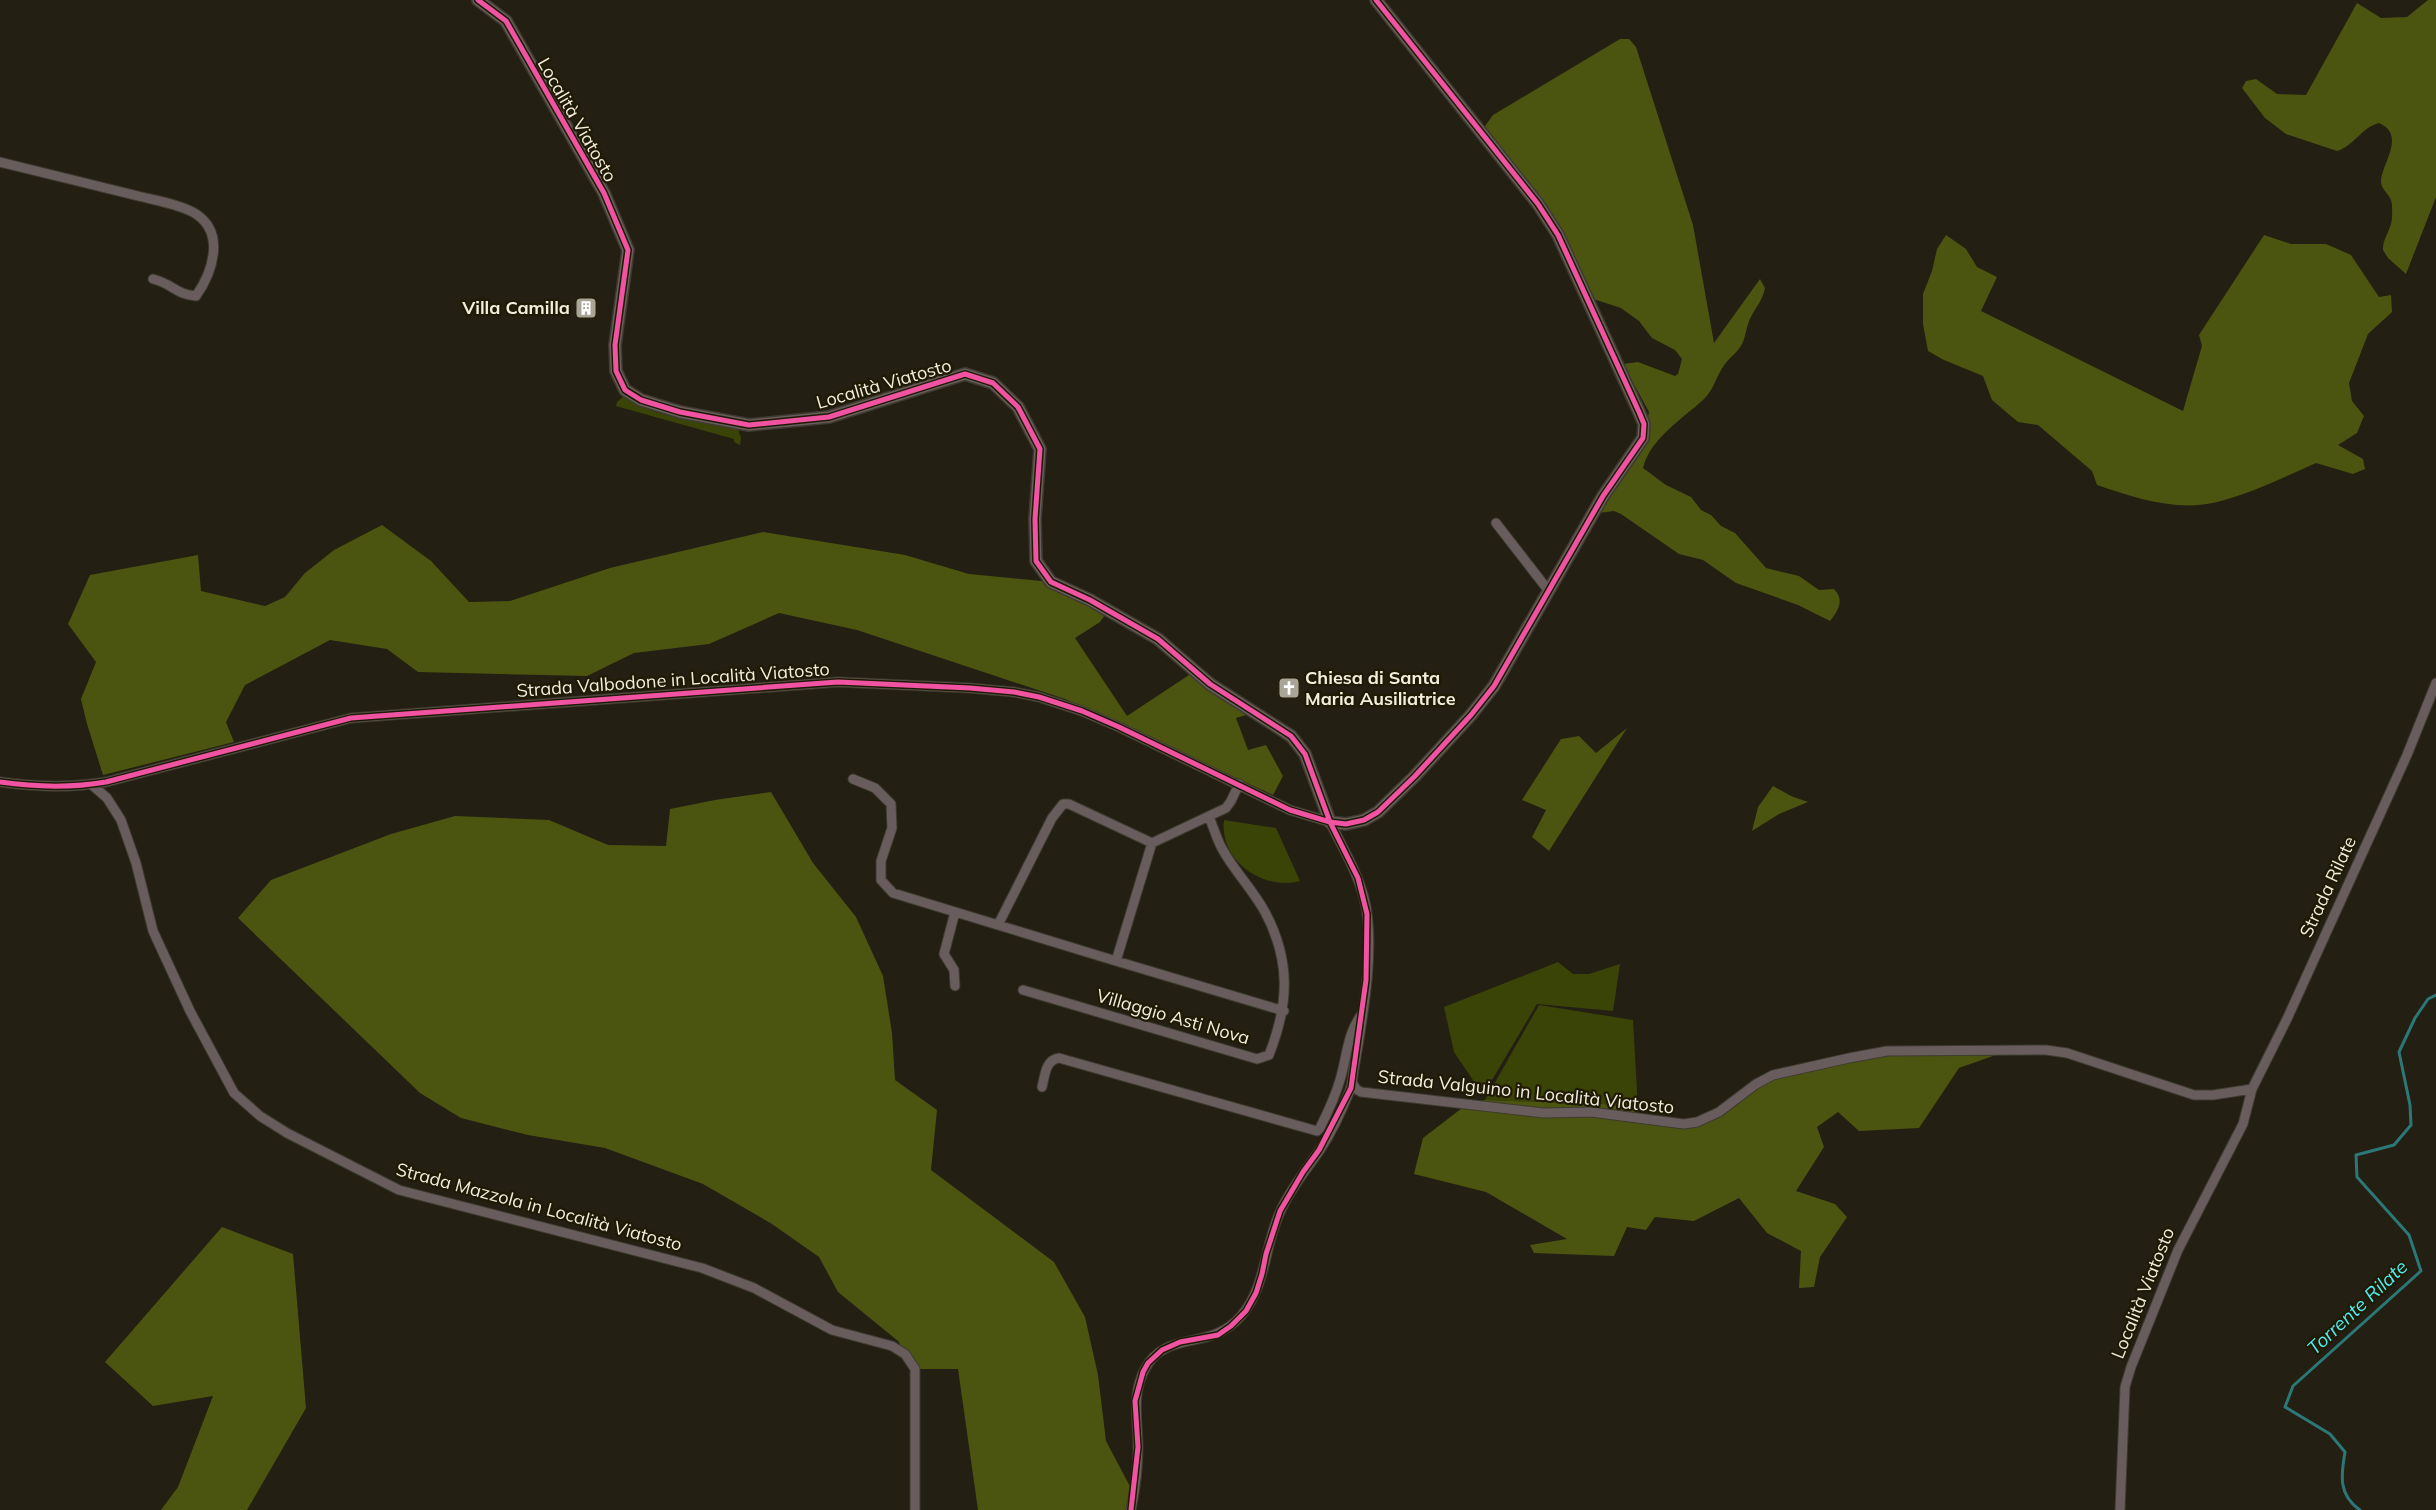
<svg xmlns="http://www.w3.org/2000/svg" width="2436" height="1510" viewBox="0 0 2436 1510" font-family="Mulish,sans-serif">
	<rect width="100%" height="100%" fill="#231f12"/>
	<path fill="#3b4407" d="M624,396C652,418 703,422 738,429L741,438L740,445L734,442V439L616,406L617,402Z
		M1224,820L1276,828L1300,881C1263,891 1219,861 1224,820Z
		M1558,962L1573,974H1589L1620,964L1613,1011L1537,1004L1483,1095L1454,1052L1444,1007Z
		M1539,1005L1633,1020L1638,1109L1604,1104L1485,1100Z"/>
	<path fill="#4b5510" d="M2428,0H2436V197L2406,274L2388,258L2383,250C2382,239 2392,229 2392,217C2392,211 2393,203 2390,198C2387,192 2381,189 2381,181C2381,165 2407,135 2379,123C2362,127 2354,146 2337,151L2286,134L2265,118L2242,88L2246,81L2256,79L2277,94L2306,95L2357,3L2381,18L2407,17Z
		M1620,39H1629L1636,47L1693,225L1714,343L1760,279L1765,288C1763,300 1755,308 1750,319C1746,327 1746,336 1742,344C1738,352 1730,357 1725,364C1716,376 1714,390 1703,400C1682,419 1650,439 1643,468L1666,485L1691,497L1701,510L1711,515L1721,526L1735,533L1766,568L1799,576L1819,590L1834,589C1845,600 1838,611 1830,621L1798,605L1736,583L1703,560L1679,554L1621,514L1614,511L1599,513L1643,438L1649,412L1623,364L1638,362L1675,376L1678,374L1682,359L1675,350L1652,338L1639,321L1621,308L1587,297L1558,235L1480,133L1493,115Z
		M1946,235L1966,249L1977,267L1997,277L1981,311L2183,411L2202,346L2199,335L2264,235L2291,244H2326L2351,255L2379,297L2391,295L2392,312L2368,334L2349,383L2352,401L2364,416L2357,433L2338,445L2363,459L2365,469L2353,474L2316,463C2284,477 2251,494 2217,502C2177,512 2135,498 2097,485L2092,471L2038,425L2018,422L1992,400L1983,376L1944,360L1928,351L1923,324V294L1932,271L1937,249Z
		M382,525L431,561L469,602L510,601L610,568L763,532L905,555L969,574L1051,582L1107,612L1100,622L1075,638L1127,716L1195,671L1253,713L1236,718L1248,750L1266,745L1283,776L1273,795L1065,699L857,630L779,613L709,644L634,653L587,676L418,672L387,649L330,640L245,685L226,722L234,742L103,775L87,724L81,699L96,662L68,624L90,575L198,555L201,591L265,606L285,597L305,573L334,550Z
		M1627,728L1549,851L1532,837L1546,810L1522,800L1561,739L1579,736L1596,753Z
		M1773,786L1791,796L1808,802L1779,814L1752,831L1758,807Z
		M771,792L813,863L856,917L883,976L892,1033L895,1080L937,1110L931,1170L1054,1262L1085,1317L1098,1375L1106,1441L1134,1494L1131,1510H978L958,1369H915L898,1341L838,1292L819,1257L772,1224L703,1184L605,1148L528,1135L461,1118L420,1093L238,918L271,880L391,834L455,816L549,820L608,845L666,846L670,809L715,800Z
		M2010,1050L1959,1068L1919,1128L1859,1131L1838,1112L1817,1127L1824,1147L1796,1191L1835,1204L1847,1217L1820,1257L1814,1287L1799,1288L1801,1251L1767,1233L1739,1198L1694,1221L1655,1217L1646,1230L1627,1227L1614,1256L1534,1253L1530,1245L1567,1239L1486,1192L1414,1174L1423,1138L1466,1105L1485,1100L1604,1104L1638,1109V1117L1697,1122L1773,1075L1887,1051Z
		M222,1227L293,1254L306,1408L247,1510H161L178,1487L213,1396L153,1406L105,1362Z"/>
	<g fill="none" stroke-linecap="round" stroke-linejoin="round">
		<path stroke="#2c7879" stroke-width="3" d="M2360,1510C2338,1495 2341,1475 2345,1452L2330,1434L2285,1407L2293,1386L2421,1271L2409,1235L2357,1177L2356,1155L2394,1145L2411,1125L2410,1105L2399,1052L2415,1018L2428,999L2436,995"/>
		<g stroke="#3e3b30" stroke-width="11">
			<path id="minor" d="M0,162C46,173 92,185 138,196C154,200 183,205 196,214C226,234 212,273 196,296C175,294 173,284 153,279
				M1496,523L1548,590
				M853,779L875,788L891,804L892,828L881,861V880L893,893L998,925
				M0,782C35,787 71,788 106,782L351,718L838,682L970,688L1014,692L1039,697L1082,711L1119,727L1290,810L1330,822C1342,847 1357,871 1364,898C1376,943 1363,1016 1355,1063C1353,1071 1353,1083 1350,1090C1342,1110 1332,1132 1320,1150C1306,1170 1291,1188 1281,1210C1264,1244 1267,1286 1241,1316C1210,1352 1166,1329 1145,1369C1131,1395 1138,1420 1138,1447C1138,1468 1135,1490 1131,1510
				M92,785L107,798L121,820L136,863L153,931L190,1011L234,1093L260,1116L287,1133L399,1190L702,1268L754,1288L832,1330L892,1346L905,1354L915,1369V1510
				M1152,843L1116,961L998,925L1052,818L1063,804H1069L1152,843L1226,808L1231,801L1239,784
				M1116,961L1284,1011
				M955,986L954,970L944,954L955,912
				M1023,990L1257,1059L1269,1055C1289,1004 1291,961 1265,912C1253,890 1236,873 1224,852C1217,841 1214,828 1209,817
				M1352,1082L1356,1089L1361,1092L1543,1113L1591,1112L1684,1124L1697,1122L1719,1112L1756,1084L1773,1075L1849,1058L1887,1051L2046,1050L2067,1053L2194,1095H2213L2252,1089
				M1042,1087C1045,1076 1045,1060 1059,1058L1317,1131L1320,1128C1328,1112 1335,1097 1340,1080C1347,1057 1347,1033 1362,1014
				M2120,1510L2125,1387L2131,1367L2178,1250L2243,1124L2252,1089L2287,1019L2407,755L2436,683"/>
		</g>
		<g stroke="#3e3b30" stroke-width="14">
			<path id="tertiary" d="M478,0L506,21L604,193L628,250L615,345L616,371L625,390L641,400L680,412L749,425L829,417L965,374L993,383L1018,407L1040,449L1035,519L1036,561L1051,582L1090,600L1158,639L1210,684L1291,736L1305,754L1330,822L1346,824L1364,820L1378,812L1415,776L1471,715L1494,686L1603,496L1643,438L1644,424L1639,412L1558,235L1538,204L1376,0"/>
		</g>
		<use href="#minor" stroke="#685d5c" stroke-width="9"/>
		<use href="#tertiary" stroke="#685d5c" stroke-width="11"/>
		<g stroke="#1f1a04" stroke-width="8">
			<path id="cycleway" d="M478,0L506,21L604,193L628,250L615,345L616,371L625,390L641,400L680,412L749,425L829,417L965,374L993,383L1018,407L1040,449L1035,519L1036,561L1051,582L1090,600L1158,639L1210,684L1291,736L1305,754L1330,822L1358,878L1367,914L1366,980L1351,1088L1319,1150L1303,1172L1280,1211L1266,1254L1262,1274L1256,1293L1246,1311L1231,1326L1218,1335L1180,1342L1162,1350L1148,1363L1143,1372L1135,1401L1138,1447L1131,1510
				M0,782C35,787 71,788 106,782L351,718L838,682L970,688L1014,692L1039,697L1082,711L1119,727L1290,810L1330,822L1346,824L1364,820L1378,812L1415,776L1471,715L1494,686L1603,496L1643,438L1644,424L1639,412L1558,235L1538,204L1376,0"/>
		</g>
		<use href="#cycleway" stroke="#f153a3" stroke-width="5"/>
	</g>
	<defs>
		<g id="building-square" transform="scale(1.125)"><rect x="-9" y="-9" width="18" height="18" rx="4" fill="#a9a597" stroke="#1f1a04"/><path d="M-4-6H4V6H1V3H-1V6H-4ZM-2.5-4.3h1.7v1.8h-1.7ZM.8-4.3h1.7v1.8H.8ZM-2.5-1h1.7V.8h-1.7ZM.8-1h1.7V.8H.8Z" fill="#fff"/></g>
		<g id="church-square" transform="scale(1.125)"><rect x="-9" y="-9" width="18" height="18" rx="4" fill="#a9a597" stroke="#1f1a04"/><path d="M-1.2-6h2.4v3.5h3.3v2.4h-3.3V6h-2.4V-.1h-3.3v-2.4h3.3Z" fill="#fff"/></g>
	</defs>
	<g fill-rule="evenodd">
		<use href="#building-square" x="586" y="308"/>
		<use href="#church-square" x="1289" y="688"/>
	</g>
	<g text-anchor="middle" stroke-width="4.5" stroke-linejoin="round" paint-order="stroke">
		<g font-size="18" fill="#f1eddf" stroke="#1f1a04">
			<text transform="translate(577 120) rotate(60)" y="6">Località Viatosto</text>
			<text transform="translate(884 384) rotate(-16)" y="6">Località Viatosto</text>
			<text transform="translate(673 680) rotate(-4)" y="6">Strada Valbodone in Località Viatosto</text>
			<text transform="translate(2328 887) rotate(-65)" y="6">Strada Rilate</text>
			<text transform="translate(1173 1017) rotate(16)" y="6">Villaggio Asti Nova</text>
			<text transform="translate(1526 1092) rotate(6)" y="6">Strada Valguino in Località Viatosto</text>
			<text transform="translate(539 1207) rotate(15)" y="6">Strada Mazzola in Località Viatosto</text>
			<text transform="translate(2143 1293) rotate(-68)" y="6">Località Viatosto</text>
		</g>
		<g font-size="18" font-weight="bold" fill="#f1eddf" stroke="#1f1a04" text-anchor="end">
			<text x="570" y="314">Villa Camilla</text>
			<text x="1305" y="684" text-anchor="start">Chiesa di Santa<tspan x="1305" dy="21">Maria Ausiliatrice</tspan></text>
		</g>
		<g font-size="19" font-style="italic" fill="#4fedf1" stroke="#1f1a04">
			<text transform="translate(2357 1307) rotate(-43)" y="7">Torrente Rilate</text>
		</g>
	</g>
</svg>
